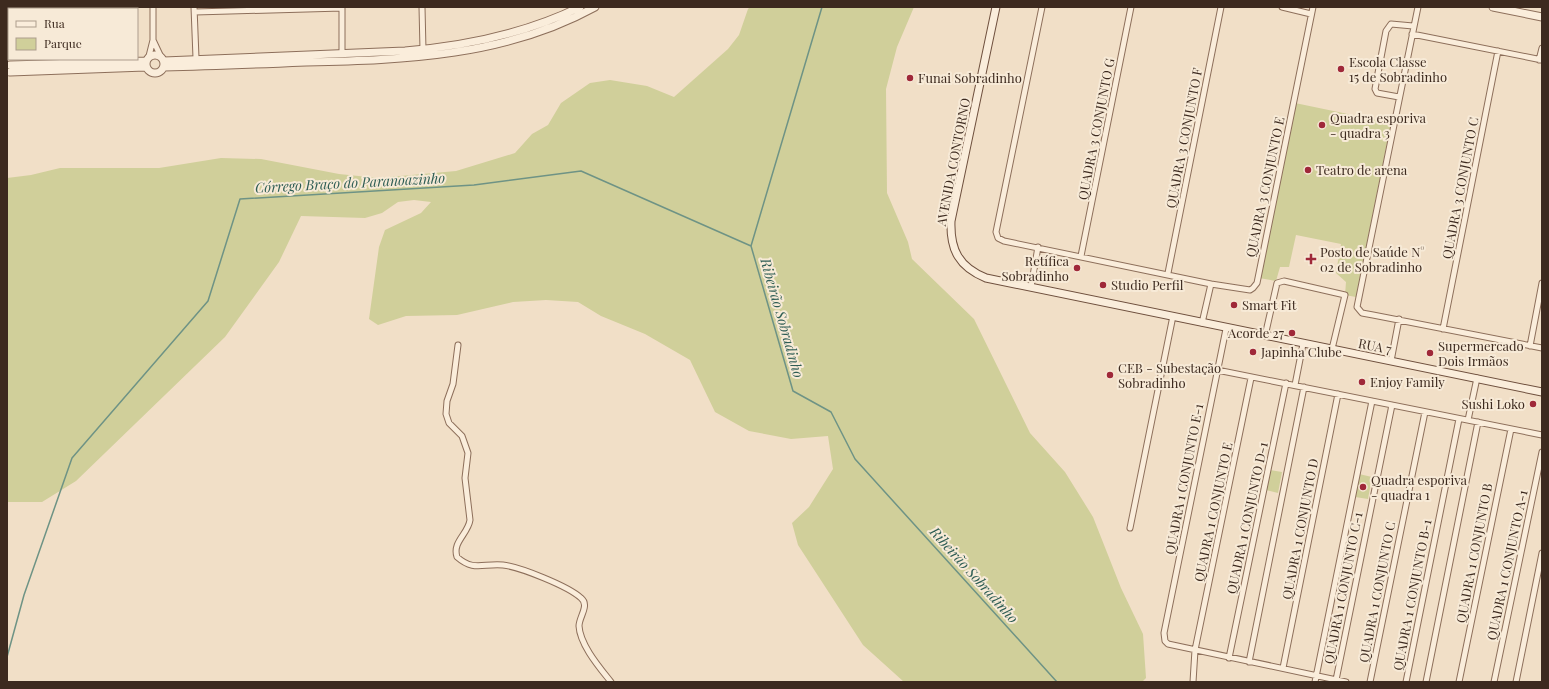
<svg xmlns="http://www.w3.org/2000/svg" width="1549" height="689" viewBox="0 0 1549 689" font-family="'Playfair Display',serif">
	<rect width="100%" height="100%" fill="#f1dfc7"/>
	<path fill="#d0cf9a" d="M750,7H914L897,47L886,89L887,193L908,242L912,259L974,319L1030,433L1065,472L1093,517L1121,588L1143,634L1146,678L1142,682H904L863,645L798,545L792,523L809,507L833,469L828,436L791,439L749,431L715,412L690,360L645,334L601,316L578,302L546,300L513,302L457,315L406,316L378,325L369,319L379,247L385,230L421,213L431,202L414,200L398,202L382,213L365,218L301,216L279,262L225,337L76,481L42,502H7V178L31,175L60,168H159L221,158L261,159L339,174L378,178L456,171L515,153L532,134L548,125L561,103L590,83L610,80L647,86L674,97L728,49L739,35L748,9Z
		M1295,103L1391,123L1356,297L1345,295L1346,282L1336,273L1341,244L1296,235L1289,267H1280L1276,281L1259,278Z
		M1270,470L1282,472L1278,493L1266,490Z
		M1359,474L1372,477L1368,499L1355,497Z"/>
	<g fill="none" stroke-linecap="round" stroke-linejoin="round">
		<path stroke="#6e9385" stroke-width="1.5" d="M822,7L751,246L793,391L831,412L855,459L1057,682
			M7,657L24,595L72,458L208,301L240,199L474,185L581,171L751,246"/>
		<g stroke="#8d6f5b" stroke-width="7">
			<path id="minor" d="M74,7V9
				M111,7V9
				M153,7V40
				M194,7L196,58
				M342,7V53
				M422,7L423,50
				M1042,7L996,232L998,238L1004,241L1211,284
				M1282,7L1311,14
				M1418,7L1357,307L1362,313L1373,315L1542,348
				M195,12L342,8
				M7,19L9,18
				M1412,34L1542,60
				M149,56L153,40L161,57
				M1539,60L1542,48
				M1399,97L1377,93L1375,89L1386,31L1391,24L1413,26
				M1081,256L1131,7
				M1168,273L1221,7
				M1031,287L1038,247
				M1202,323L1211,284L1250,290L1253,288L1257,283L1313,7
				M1226,329L1164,633L1165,641L1168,644L1346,682
				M1443,329L1498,51
				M1265,336L1277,283L1284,281L1345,295L1332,349
				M458,345L453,384L447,401L446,414L449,423L462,436L468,453L465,478L470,520C468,534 452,542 457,557C474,572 483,563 503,565C520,567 568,586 581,598C590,605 579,617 579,626C580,645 600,668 611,682
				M1530,346L1542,283
				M1391,361L1399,319
				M1217,370L1542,435
				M1295,385L1303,344
				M1468,420L1477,378
				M1130,528L1173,316
				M1229,658L1286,383
				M1249,662L1304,387
				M1283,668L1338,394
				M1336,680L1392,405
				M1193,682L1195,650L1251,378
				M1315,682L1372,401
				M1370,682L1425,412
				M1406,682L1459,419
				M1426,682L1478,422
				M1459,682L1511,429
				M1494,682L1542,452
				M1516,682L1542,553"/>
		</g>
		<g stroke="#8d6f5b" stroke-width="9">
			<path id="tertiary" d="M1493,7L1542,17
				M146 64a9 9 0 1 1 18 0a9 9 0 1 1-18 0Z
				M164,61L405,51C465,46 525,34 580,7
				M10,65L145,61
				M164,67C211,66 259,64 306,62C406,60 506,56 595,7
				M10,72L145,67"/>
		</g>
		<g stroke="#6f503e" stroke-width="9">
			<path id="secondary" d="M996,7L951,221C950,250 959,267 986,278L1542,392"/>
		</g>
		<use href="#minor" stroke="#faeddb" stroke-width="5"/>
		<use href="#tertiary" stroke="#faeddb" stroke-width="7"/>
		<use href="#secondary" stroke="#faeddb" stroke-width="7"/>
	</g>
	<g fill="#9f2839" stroke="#f7ead7" stroke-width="1.5">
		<circle cx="1341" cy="69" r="4"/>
		<circle cx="910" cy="78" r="4"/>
		<circle cx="1322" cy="125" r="4"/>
		<circle cx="1308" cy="170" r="4"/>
		<path d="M1309 253h4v4h4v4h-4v4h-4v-4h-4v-4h4z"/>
		<circle cx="1077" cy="268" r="4"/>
		<circle cx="1103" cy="285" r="4"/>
		<circle cx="1234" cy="305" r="4"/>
		<circle cx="1292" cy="333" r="4"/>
		<circle cx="1253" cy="352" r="4"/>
		<circle cx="1430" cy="353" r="4"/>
		<circle cx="1110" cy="375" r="4"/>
		<circle cx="1362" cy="382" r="4"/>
		<circle cx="1533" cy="404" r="4"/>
		<circle cx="1363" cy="487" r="4"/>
	</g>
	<g text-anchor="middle" stroke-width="4" stroke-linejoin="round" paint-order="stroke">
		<g font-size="13" fill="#3d2a1f" stroke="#f7ead7" text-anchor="start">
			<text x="1349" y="67">Escola Classe<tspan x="1349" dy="15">15 de Sobradinho</tspan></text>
			<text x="918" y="83">Funai Sobradinho</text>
			<text x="1330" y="123">Quadra esporiva<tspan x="1330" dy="15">- quadra 3</tspan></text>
			<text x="1316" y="175">Teatro de arena</text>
			<text x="1320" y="257">Posto de Saúde N°<tspan x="1320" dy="15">02 de Sobradinho</tspan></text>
			<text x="1069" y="266" text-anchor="end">Retífica<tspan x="1069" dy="15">Sobradinho</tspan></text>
			<text x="1111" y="290">Studio Perfil</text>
			<text x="1242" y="310">Smart Fit</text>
			<text x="1284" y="338" text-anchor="end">Acorde 27</text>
			<text x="1438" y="351">Supermercado<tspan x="1438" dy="15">Dois Irmãos</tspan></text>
			<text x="1261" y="357">Japinha Clube</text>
			<text x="1118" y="373">CEB - Subestação<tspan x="1118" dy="15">Sobradinho</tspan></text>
			<text x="1370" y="387">Enjoy Family</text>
			<text x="1525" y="409" text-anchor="end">Sushi Loko</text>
			<text x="1371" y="485">Quadra esporiva<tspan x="1371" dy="15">- quadra 1</tspan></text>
		</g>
		<g font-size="13" fill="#3d2a1f" stroke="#f7ead7">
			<text transform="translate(1096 129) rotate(-79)" y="5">QUADRA 3 CONJUNTO G</text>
			<text transform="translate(1184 138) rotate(-79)" y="5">QUADRA 3 CONJUNTO F</text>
			<text transform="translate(953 162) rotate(-79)" y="5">AVENIDA CONTORNO</text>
			<text transform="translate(1265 187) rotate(-78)" y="5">QUADRA 3 CONJUNTO E</text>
			<text transform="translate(1460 188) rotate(-79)" y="5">QUADRA 3 CONJUNTO C</text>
			<text transform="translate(1375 346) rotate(11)" y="5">RUA 7</text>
			<text transform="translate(1184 479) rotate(-79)" y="5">QUADRA 1 CONJUNTO E-1</text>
			<text transform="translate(1213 512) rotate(-78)" y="5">QUADRA 1 CONJUNTO E</text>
			<text transform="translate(1247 518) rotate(-78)" y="5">QUADRA 1 CONJUNTO D-1</text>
			<text transform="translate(1300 529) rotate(-79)" y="5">QUADRA 1 CONJUNTO D</text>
			<text transform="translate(1474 553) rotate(-79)" y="5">QUADRA 1 CONJUNTO B</text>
			<text transform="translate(1507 565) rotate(-78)" y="5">QUADRA 1 CONJUNTO A-1</text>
			<text transform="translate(1343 588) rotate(-79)" y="5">QUADRA 1 CONJUNTO C-1</text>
			<text transform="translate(1377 592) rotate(-79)" y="5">QUADRA 1 CONJUNTO C</text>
			<text transform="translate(1412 595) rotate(-79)" y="5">QUADRA 1 CONJUNTO B-1</text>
		</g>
		<g font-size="14" font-style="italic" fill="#2e5d54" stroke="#f7ead7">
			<text transform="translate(350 183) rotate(-3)" y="5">Córrego Braço do Paranoazinho</text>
			<text transform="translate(782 318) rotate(74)" y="5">Ribeirão Sobradinho</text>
			<text transform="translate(974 575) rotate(48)" y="5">Ribeirão Sobradinho</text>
		</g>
	</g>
	<rect width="1549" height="689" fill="none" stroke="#3d2a1f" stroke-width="16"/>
	<rect x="8" y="8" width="130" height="52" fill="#f7ead7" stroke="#ad9d8d"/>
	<rect x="16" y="21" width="20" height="6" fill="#faeddb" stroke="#ad9d8d"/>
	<text x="44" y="28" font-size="12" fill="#3d2a1f">Rua</text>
	<rect x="16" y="38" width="20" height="12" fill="#d0cf9a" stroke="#ad9d8d"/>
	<text x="44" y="48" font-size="12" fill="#3d2a1f">Parque</text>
</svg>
